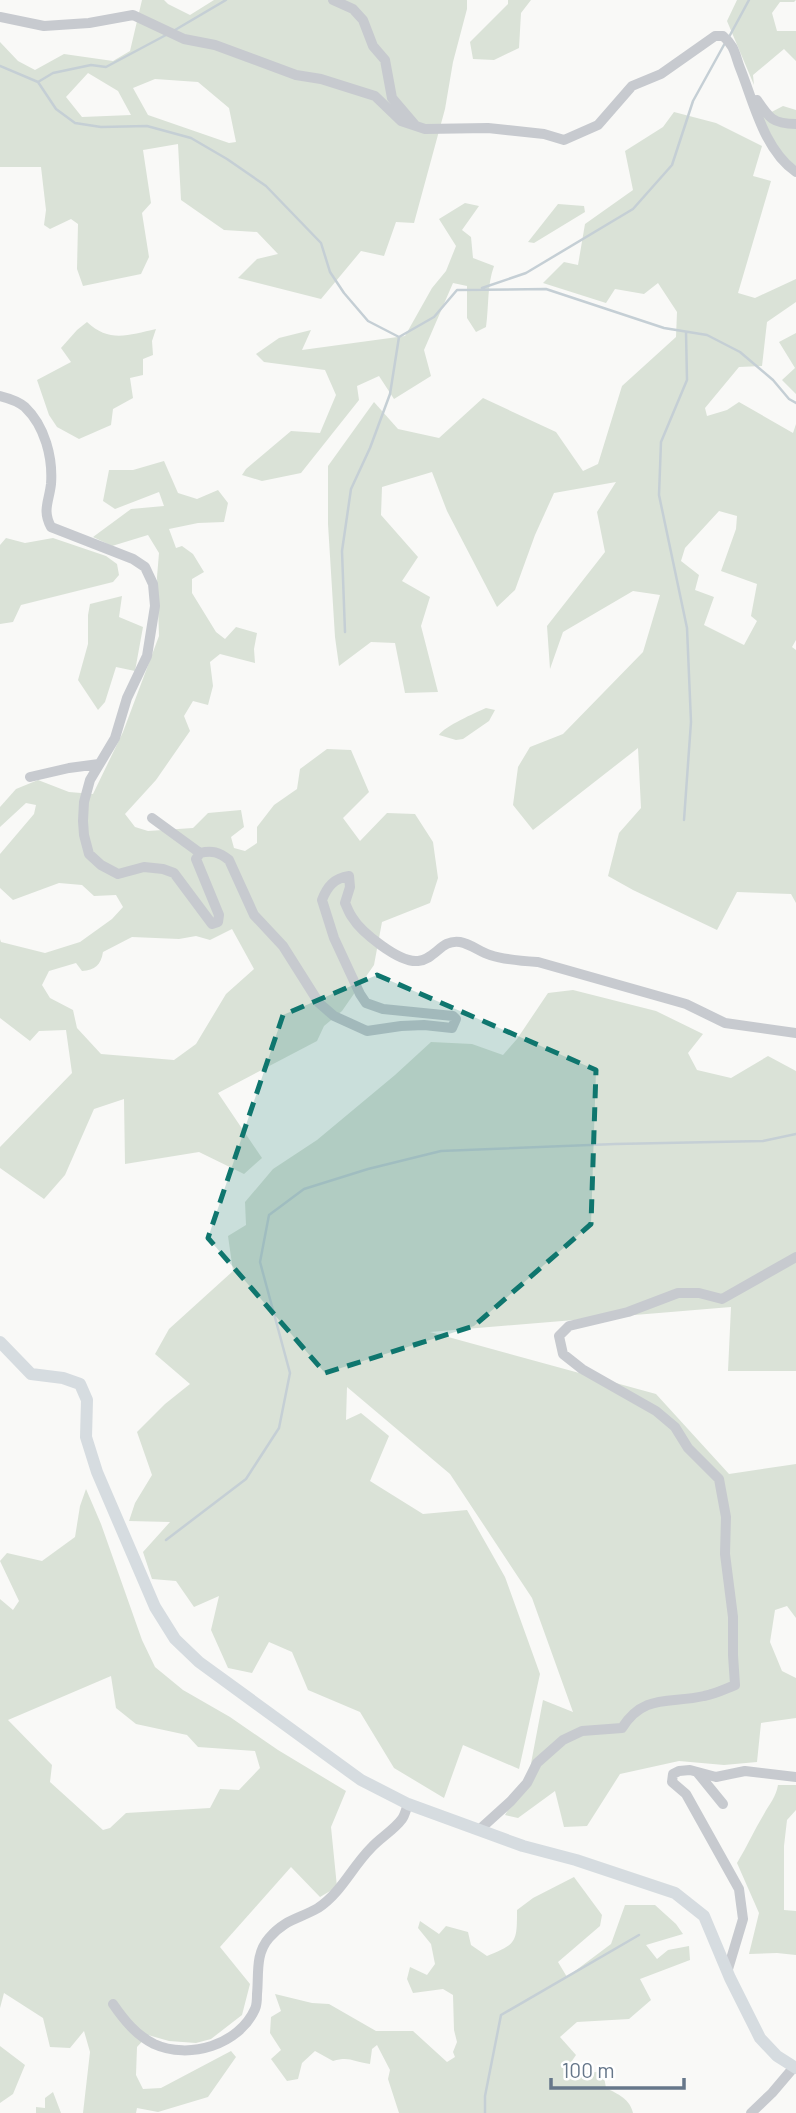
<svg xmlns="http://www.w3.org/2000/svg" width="796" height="2113" viewBox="0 0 796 2113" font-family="Barlow,sans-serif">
	<rect width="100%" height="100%" fill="#f9f9f7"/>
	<path fill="#dae2d7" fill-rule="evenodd" d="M142,0H164L168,4L190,15L214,0H467V9L453,62L445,109L414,223L396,222L384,256L361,251L321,299L238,278L257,259L278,254L257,232L224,230L181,200L178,144L143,150L151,203L142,213L149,257L141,274L83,286L77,269L78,224L71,219L50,229L44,225L46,210L41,167H0V42L18,61L35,70L64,54L113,61L130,51ZM88,73L118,91L131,115L82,117L66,97ZM155,79L198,82L229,108L236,142L229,143L148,115L133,88Z
		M508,0H531L521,13L519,48L494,60L473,59L470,42L508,4Z
		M737,0H796L794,2H780L772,13L777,31H796V61L784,49L753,75L754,85L727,21Z
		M783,106L796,110V166L780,153L762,117Z
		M674,112L716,123L762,146L753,176L771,181L738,293L755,298L796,279V302L767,322L762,366L739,367L705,408L707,416L727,410L739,402L793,433L796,424V640L792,647L796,650V903L791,894L737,892L717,930L633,890L608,876L619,833L641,808L638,748L533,830L513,805L518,767L530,747L563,734L643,652L660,595L633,591L563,632L550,669L547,626L605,552L597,512L616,482L554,493L535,535L515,590L497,607L447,511L432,472L382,487L381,515L418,557L402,581L430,597L421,626L438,692L405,693L395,643L371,642L339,666L335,637L328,524V466L374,402L398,429L439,438L483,398L556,432L583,471L598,464L622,386L676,337L677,312L658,283L644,294L615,289L606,303L543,283L564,262L578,265L585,224L633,190L625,151L663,127ZM719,511L737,516L736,529L721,571L757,584L751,616L757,621L744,645L704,625L714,597L695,590L699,575L681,561L685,548Z
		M465,203L479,206L462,230L471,237L473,258L494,266C487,285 489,306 486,327L476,332L467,318V286L453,283L424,350L431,376L394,399L379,376L357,386L359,400L301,473L262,481L242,475L246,469L291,431L320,433L336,395L325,370L264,362L256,354L279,338L311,330L302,350L405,336L432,288L446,271L456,246L439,219Z
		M558,204L584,206L585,212L534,243L528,242Z
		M87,322C109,343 129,335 156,329L152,341L153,355L143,359V375L130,378L133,398L113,409L111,425L79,439L57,427L49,415L37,380L71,362L61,348L77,330Z
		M796,333V394L782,380L795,368L779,342Z
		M164,461L178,493L197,499L218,490L228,503L224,522L198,523L169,529L176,548L182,546L193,554L204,572L192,579V593L216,632L225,639L236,627L257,633L254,649L255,663L220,654L210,662L213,686L208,705L193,701L184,716L190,731L156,780L125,814L135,827L148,831L193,828L208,813L241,810L244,827L231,837L234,848L245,851L257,843V827L274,805L297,789L300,769L327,749L351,750L369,792L343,818L360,841L387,813L415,814L433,842L438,878L430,903L382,922L374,965L342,1011L324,1026L317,1041L218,1093L262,1158L244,1174L199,1152L125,1164L124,1099L94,1109L65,1175L44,1199L0,1168V1147L72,1073L66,1030L39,1031L30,1041L0,1018V939L1,942L45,953L80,942L112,919L123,907L116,895L94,896L82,885L59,883L13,900L0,888V854L34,814L36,805L26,803L0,827V807L16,789L38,780L69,792L93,794L123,732L159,636L157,577L159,553L148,535L112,546L93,537L131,509L164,506L159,492L115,509L103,501L109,470H133ZM232,929L254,969L226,994L196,1044L174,1060L101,1054L77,1028L73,1010L50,998L42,985L49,971L76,963L82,971C95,970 101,965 103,952L132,937L179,939L196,936L210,940Z
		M6,538L25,543L53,538L106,556L117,564L119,575L113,582L21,605L13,622L0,624V545Z
		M122,596L119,617L143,627L135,671L116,667L105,702L98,710L78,680L88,644V615L90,604Z
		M486,708L495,710L489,721L463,739L456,740L439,735C445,726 475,713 486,708Z
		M573,990L656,1011L703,1034L688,1053L697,1070L731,1078L768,1056L796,1071V1371H728L731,1307L430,1332L656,1394L729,1474L796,1464V1618L787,1606L775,1610L770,1642L782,1671L796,1678V1718L761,1723L757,1762L724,1765L679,1761L620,1774L587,1826L564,1827L555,1791L518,1818L505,1815L529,1774L543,1700L573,1712L532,1598L450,1474L347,1387L346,1420L361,1413L389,1436L370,1481L423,1514L467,1510L505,1577L540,1674L519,1769L463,1745L444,1798L394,1768L360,1712L308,1690L292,1652L269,1642L252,1673L228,1668L211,1630L219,1596L194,1607L176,1581L152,1579L143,1552L170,1522L129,1521L135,1503L152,1475L137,1432L165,1404L190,1384L155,1354L169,1329L233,1271L228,1236L246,1225L245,1202L273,1169L317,1140L395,1075L431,1042L472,1044L503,1055L517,1039L548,993Z
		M86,1489L101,1524L142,1640L155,1667L183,1690L230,1717L278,1750L346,1791L331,1827L337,1887L320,1897L291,1867L220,1947L250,1984L242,2015L211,2039L196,2043L169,2041L148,2035L137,2047L136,2075L143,2089L161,2088L231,2051L236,2057L208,2097L158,2112L137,2108L136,2113H83L90,2052L84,2031L70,2048L50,2047L43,2018L4,1993L0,2008V1599L13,1610L19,1601L0,1561L7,1553L42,1561L75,1537L80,1506ZM111,1676L116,1708L136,1724L187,1735L198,1747L255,1751L260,1768L239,1790L220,1789L210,1808L126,1813L110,1828L103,1830L50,1782L52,1765L8,1720Z
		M778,1785H796V1810L787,1820L784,1846V1910L796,1911V1955L777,1953L749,1954L759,1913L737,1863C747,1847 754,1830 764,1814C770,1803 776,1797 778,1785Z
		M574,1877L602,1915L600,1926L558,1962L567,1977L611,1944L625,1905H655L676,1924L683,1934L646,1945L657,1959L668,1950L689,1946L690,1960L640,1979L651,2000L629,2019L577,2022L560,2037L576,2055L565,2071L575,2075L603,2071L606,2088C618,2094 630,2099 633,2113H399L388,2079L390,2070L377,2045L372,2049L370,2064C353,2062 350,2056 333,2061L315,2051L302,2063L298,2079L287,2081L271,2059L281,2050L270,2033L271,2017L281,2011L275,1994L312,2003L329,2004L376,2031H413L447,2062L455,2057L453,2052L457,2042L454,2030L453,1995L443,1989L413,1993L407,1979L410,1967L427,1975L435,1964L431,1944L418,1928L420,1921L439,1934L446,1926L468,1932L471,1945L487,1956C517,1944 517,1942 517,1910L533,1898Z
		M0,2046L25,2065L13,2094L0,2103Z
		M53,2092L61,2113H36V2107L45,2108V2098Z"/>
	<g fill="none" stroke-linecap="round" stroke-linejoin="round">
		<path stroke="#c5cfd5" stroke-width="2.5" d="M175,30L226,0
			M729,37L749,0
			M0,66L38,82L56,109L75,123L101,127L147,126L191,138L227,159L266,186L321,243L330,272L344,293L368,321L399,337L434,317L457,290L546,289L664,328L707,335L740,352L773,380L789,399L796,403
			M38,82L53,73L91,65L106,67L166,35
			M482,288L526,273L633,209L672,165L693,101L725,43
			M345,632L342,551L351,489L370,448L390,394L399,337
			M684,820L691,722L687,628L659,495L661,442L687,380L686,332
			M166,1540L246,1479L279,1428L290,1373L260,1262L269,1215L304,1189L368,1169L441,1151L615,1144L763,1141L796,1134
			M485,2113V2096L501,2015L639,1935"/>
		<path stroke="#c7cacf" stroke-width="10" d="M333,0L353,9L363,20L373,46L385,60L392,98L415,125
			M0,17L44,26L89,23L133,15L184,39L215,45L296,75L321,79L375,96L401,121L425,129L488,128L544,134L564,140L598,125L632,86L661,74L715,36H723C735,46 735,55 740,68C754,103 764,150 796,172
			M757,100C769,118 773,124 796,124
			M0,396C8,398 18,401 25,407C45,426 53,458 51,484C49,502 42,510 51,527L133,559L145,567L153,584L155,606L147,656L127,698L115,738L90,780L84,802L83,821L84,835L89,854L101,865L118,874L144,867L163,869L174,873L212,924L218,922L219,915L196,859L200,853C212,850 219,852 229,860L254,915L283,946L319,1003L334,1016L367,1031L401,1026L424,1025L452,1028L456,1019L453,1016L383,1009L366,1003L360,994L334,938L322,900C327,887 334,878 349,876L350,887L345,903C347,907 349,913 352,917C361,932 399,963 418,961C436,959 441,939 460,942C471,944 480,952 490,955C505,960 522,961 538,962L686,1004L725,1023L796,1033
			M30,777L69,768L99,764
			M152,818L200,853
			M697,1772L723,1804
			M479,1830L511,1801L527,1783L537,1763L563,1740L582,1731L622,1728C644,1693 670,1704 704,1696C715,1694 725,1689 735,1685L733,1655V1617L725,1554L726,1517L719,1479L688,1448L675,1427L656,1411L582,1369L563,1354L559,1336L569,1326L628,1312L678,1293H699L722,1299L796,1257
			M728,1969L743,1919L739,1889L686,1794L672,1782L673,1774L679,1771L690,1770L716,1777L745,1771L796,1777
			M113,2004C124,2020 136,2035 154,2044C189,2060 239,2045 255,2009C257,2005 257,1999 257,1994C259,1974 255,1954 269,1938C285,1919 299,1919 318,1908C341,1893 352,1867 371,1848C380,1838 394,1830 402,1819C405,1815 406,1809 408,1804
			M751,2113L772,2093L794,2067"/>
		<path stroke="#d6dce0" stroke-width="12" d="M0,1342L31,1374L63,1378L80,1384L87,1400L86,1437L97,1472L155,1607L175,1639L199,1662L361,1780L408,1804L523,1846L576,1860L675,1893L704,1916L730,1978L760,2038L777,2056L796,2068"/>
	</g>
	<path fill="#0f766e" fill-opacity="0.2" stroke="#0f766e" stroke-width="5" stroke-dasharray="14 9" stroke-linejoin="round" d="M377,975L596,1070L591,1224L474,1326L325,1373L208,1238L283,1015Z"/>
	<path d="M551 2078v10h133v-10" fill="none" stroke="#66778a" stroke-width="3.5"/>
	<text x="562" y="2078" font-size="21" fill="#66778a" stroke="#ffffff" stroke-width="5" paint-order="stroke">100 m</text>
</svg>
